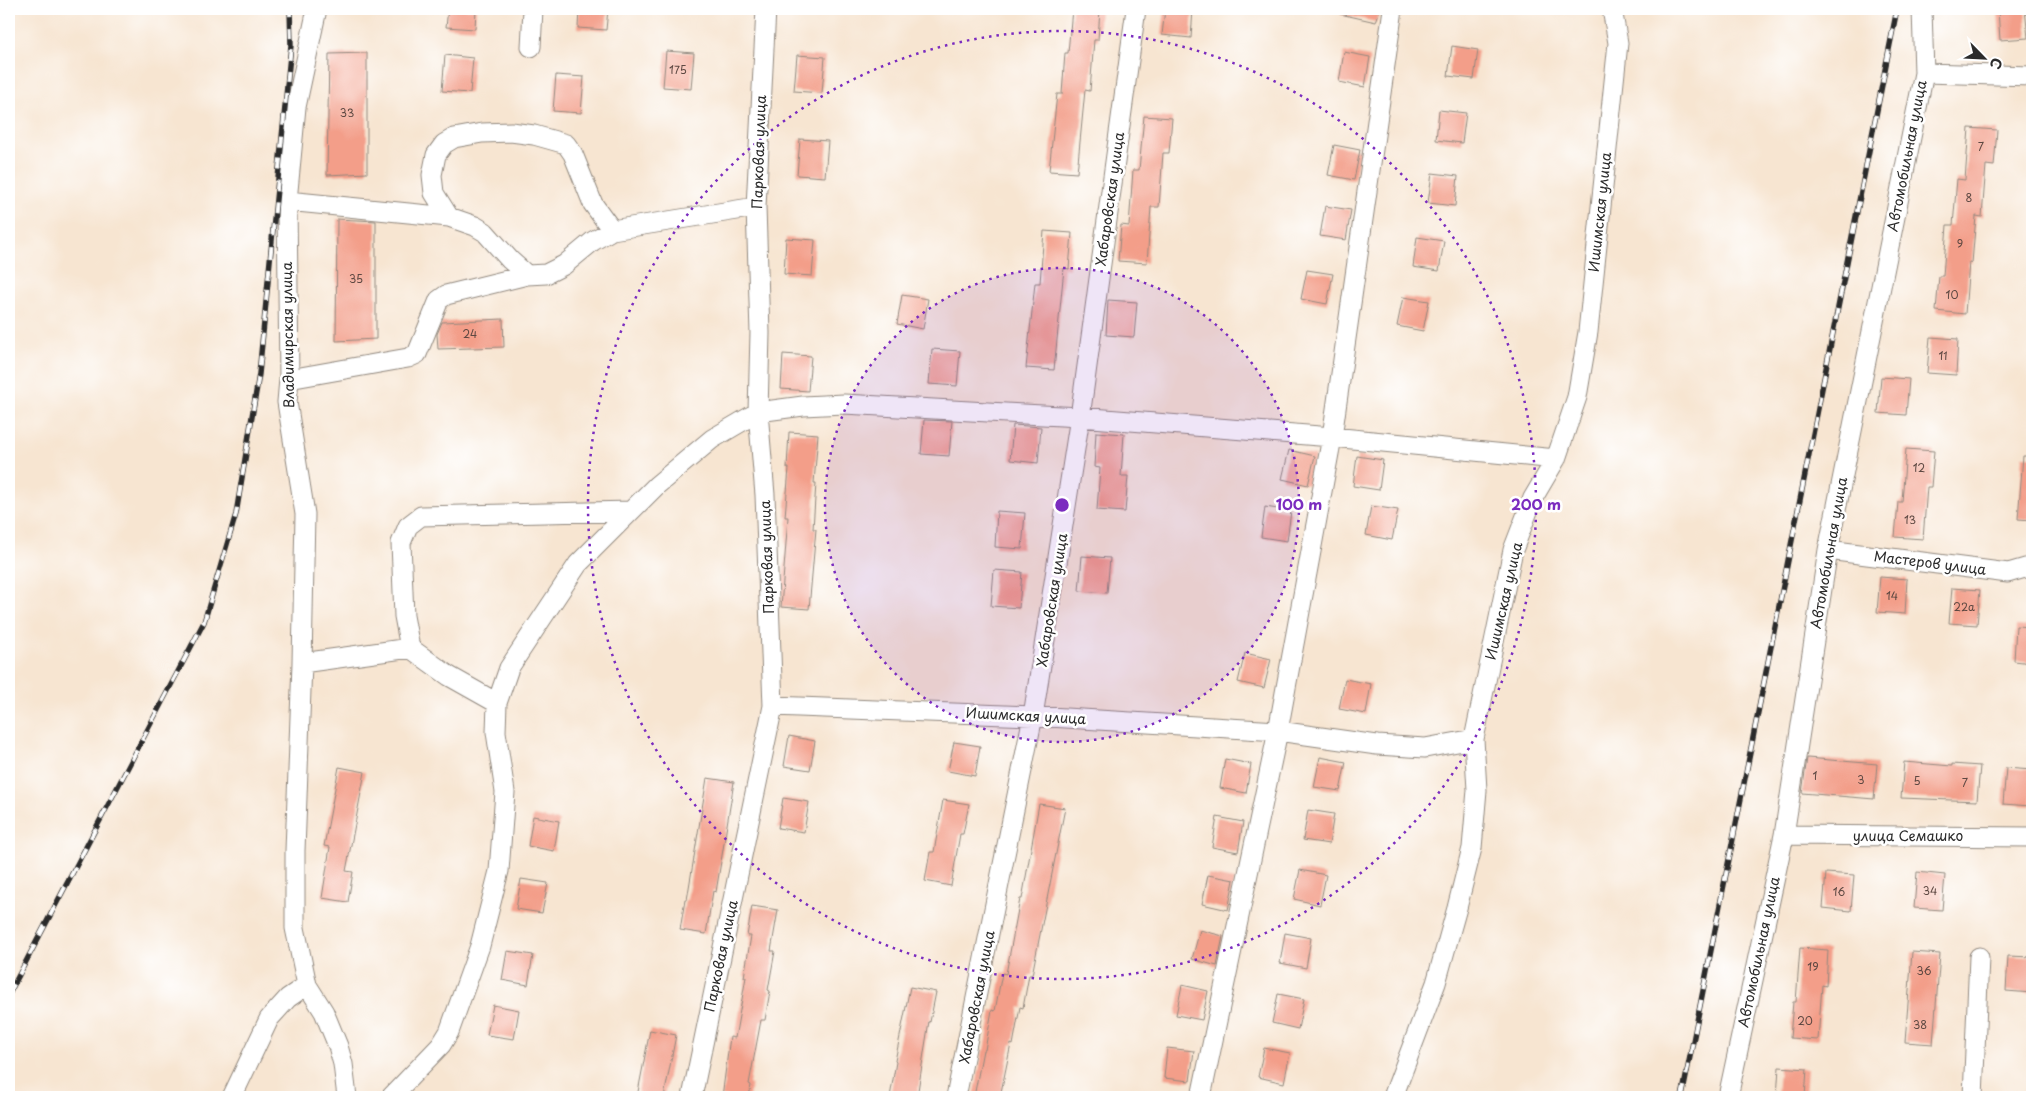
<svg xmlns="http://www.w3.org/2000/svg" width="2041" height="1106" viewBox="0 0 2041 1106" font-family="'Playpen Sans',sans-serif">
	<rect width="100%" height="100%" fill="#fff"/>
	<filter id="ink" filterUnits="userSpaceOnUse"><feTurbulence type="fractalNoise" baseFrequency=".02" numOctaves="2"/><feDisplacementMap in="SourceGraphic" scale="10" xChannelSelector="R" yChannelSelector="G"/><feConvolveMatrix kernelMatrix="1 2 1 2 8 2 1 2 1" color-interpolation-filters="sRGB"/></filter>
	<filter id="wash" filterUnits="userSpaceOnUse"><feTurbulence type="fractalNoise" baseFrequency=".0096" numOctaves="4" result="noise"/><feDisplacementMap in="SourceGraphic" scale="20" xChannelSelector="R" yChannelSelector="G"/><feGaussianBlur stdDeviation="1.12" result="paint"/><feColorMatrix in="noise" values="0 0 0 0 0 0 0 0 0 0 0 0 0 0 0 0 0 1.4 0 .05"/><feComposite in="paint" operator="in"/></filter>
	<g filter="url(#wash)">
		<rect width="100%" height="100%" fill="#f7e5d1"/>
		<g id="blocks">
			<path fill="#f39e89" d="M448,9H476L475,29L446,27Z
				M579,9H608L606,30L578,28Z
				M1072,9H1100L1098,40H1094L1090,91L1085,90L1077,173L1049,171L1057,94H1062L1065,53H1068Z
				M1165,9H1193L1191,38L1162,35Z
				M1340,9H1380L1376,22L1340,14Z
				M1998,9H2025L2028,38L2000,40Z
				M1452,46L1478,50L1474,79L1448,76Z
				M666,51L694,53L691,89L663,87Z
				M1344,52L1370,57L1365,87L1339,82Z
				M367,53V173L327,175L329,54Z
				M445,55L473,58L470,93L442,91Z
				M797,55L825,57L822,93L794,91Z
				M556,75L584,77L581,113L553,111Z
				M1439,110L1466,113L1462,143L1436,140Z
				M1144,116L1172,118L1169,153H1163L1159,207H1151L1147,263L1118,261L1121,225L1129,226L1133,170H1139Z
				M1969,128L1997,130L1994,166L1986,165L1982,217L1976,216L1972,263L1969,262L1965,314L1936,311L1939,276H1943L1947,225H1953L1957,179L1965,180Z
				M800,139L828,141L825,177L797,175Z
				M1334,145L1360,150L1354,180L1328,175Z
				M1432,173L1458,176L1455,206L1428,203Z
				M1325,206L1351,210L1346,240L1320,236Z
				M337,219L376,221V339L336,341Z
				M1044,231L1072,233L1069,269L1064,268L1054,370L1026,368L1035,283H1040Z
				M1417,237L1444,241L1439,271L1413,267Z
				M786,238L815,240L812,276L784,274Z
				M1307,270L1333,274L1327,304L1301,299Z
				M902,295L928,299L923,329L897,324Z
				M1403,297L1429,301L1423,331L1397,326Z
				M1108,300L1137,302L1134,337L1106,335Z
				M503,319L504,347L438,349L437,334L442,322Z
				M1930,337L1958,339L1956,375L1927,373Z
				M932,349L960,351L957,386L929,384Z
				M783,354L811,356L808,391L781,389Z
				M1881,377L1909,379L1906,415L1878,413Z
				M924,420L952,421L949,456L921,454Z
				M1013,425L1041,427L1038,463L1010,460Z
				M789,432L818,434L814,483H816L813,529H816L809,609L781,607L788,517H785L789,468H787Z
				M1096,432L1124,434L1121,476H1128L1125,512L1097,510L1100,468L1094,467Z
				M1906,449L1934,451L1931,487H1927L1923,539L1895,537L1898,502H1902Z
				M1289,450L1315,456L1308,485L1282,479Z
				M1357,456L1383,460L1379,490L1353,486Z
				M2023,456H2032V520L2018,519Z
				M1371,506L1398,510L1392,540L1366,535Z
				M1265,507L1291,511L1287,541L1261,537Z
				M997,511L1025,513L1022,549L995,547Z
				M1082,556L1110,558L1107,593L1079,591Z
				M994,570L1022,572L1019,608L991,606Z
				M1880,577L1907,579L1905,614L1877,612Z
				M1952,588L1980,590L1977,625L1949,623Z
				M2016,626L2032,627V663L2014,661Z
				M1245,653L1271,659L1264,688L1238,682Z
				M1345,679L1371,684L1366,714L1339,709Z
				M789,736L815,741L810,770L784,766Z
				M954,742L980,746L975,776L948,771Z
				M1320,757L1346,762L1340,791L1314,787Z
				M1807,758L1877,764L1874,799L1802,793Z
				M1225,759L1251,764L1246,793L1220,788Z
				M1904,762L1952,766V764L1980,766L1977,801L1901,798Z
				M339,767L365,772L346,871L353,872L348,902L322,898L330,847L324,846Z
				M2006,768L2032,770L2031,806L2003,804Z
				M707,778L734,782L716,892L713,891L706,934L680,930L685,900H687Z
				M783,798L809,802L804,832L778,828Z
				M943,800L969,804L963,834H960L951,886L925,881L930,852H934Z
				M1039,804L1065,808L1032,975H1029L1023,1008L1020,1007L1013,1045L1011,1044L1000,1097H974L983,1050H985L992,1010L995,1011L1002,973L1006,974L1020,899H1022Z
				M1308,810L1334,814L1329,844L1303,840Z
				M533,816L559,821L554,851L528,846Z
				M1217,817L1243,822L1238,852L1212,847Z
				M1300,870L1326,875L1320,905L1294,899Z
				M1917,872L1945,875L1942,910L1914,908Z
				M1826,873L1854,875L1851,911L1823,908Z
				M1208,875L1234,880L1228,910L1202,904Z
				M521,879L548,883L542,913L516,909Z
				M752,906L778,910L771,951H775L768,990L770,991L765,1020H761L749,1084L751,1085L749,1097H722L730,1037L735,1038L746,977H744L751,936H747Z
				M1200,930L1223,936L1217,966L1192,959Z
				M1285,933L1311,938L1306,968L1280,963Z
				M1800,948L1828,950L1826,986L1822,985L1818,1040L1790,1038L1793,1002H1796Z
				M507,951L533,955L528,985L502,980Z
				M1912,952L1940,954L1933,1044L1905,1042Z
				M2008,956L2032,957V993L2006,991Z
				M1182,985L1208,991L1202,1020L1176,1015Z
				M910,987L936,992L930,1022L929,1021L917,1097H890L896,1062L895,1061Z
				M1278,994L1304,999L1298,1029L1272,1023Z
				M493,1005L519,1010L514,1039L487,1035Z
				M650,1030L676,1035L664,1097H637Z
				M1167,1048L1194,1051L1190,1081L1164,1078Z
				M1264,1048L1290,1053L1284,1083L1258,1077Z
				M1779,1067L1807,1069L1805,1097H1777Z"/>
		</g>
	</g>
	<g filter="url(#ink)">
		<use href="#blocks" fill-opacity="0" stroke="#91887e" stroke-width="1"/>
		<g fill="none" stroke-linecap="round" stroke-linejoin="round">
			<g stroke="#91887e" stroke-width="21">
				<path id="minor" d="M531,47L533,9
					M1924,73L2032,76
					M287,201L449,217
					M612,230L593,204L573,154L566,144L534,135L511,132L482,133L454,138L444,144L436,155L432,175L434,193L449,217L475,226L485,232L510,260L527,275L546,274L564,265L593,241L612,230L756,207
					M289,379L408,358L417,354L439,300L446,295L527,275
					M1828,550L2008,573L2032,566
					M410,648L404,616L401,543L408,526L421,516L631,511
					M302,663L305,514L287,402L289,379L287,201L296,107L317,9
					M773,706L1033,716L1278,731L1377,745L1425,748L1474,739L1513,550L1533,498L1556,459L1577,397L1588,332L1618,43L1612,9
					M1784,835L2032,837
					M232,1097L269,1019L288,998L307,985
					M347,1097L343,1064L338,1046L324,1012L307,985L295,928V851L302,663L410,648L449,676L497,703
					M391,1097L441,1045L449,1032L480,946L499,871L505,792L496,732L497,703L509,668L578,564L657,485L712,439L758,412L803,406L844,404L1080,417L1332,437L1556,459
					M692,1097L773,706L765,495L758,412L760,333L756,207L766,9
					M956,1097L1033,716L1080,417L1136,9
					M1201,1097L1278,731L1332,437L1393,9
					M1393,1097L1436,983L1457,908L1472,848L1477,790L1474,739
					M1728,1097L1784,835L1828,550L1924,73L1922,9
					M1973,1097L1979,957"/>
			</g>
			<use href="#minor" stroke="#fff" stroke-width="19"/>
			<g stroke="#2b2b2b" stroke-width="5.5">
				<path id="rail" d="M9,994L204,622L236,514L259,374L291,45L290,9
					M1682,1097L1897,9"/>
			</g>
			<use href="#rail" stroke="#fff" stroke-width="4" stroke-dasharray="11" stroke-linecap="butt"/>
		</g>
	</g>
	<circle cx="1062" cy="505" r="237" fill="#7b2cbf" fill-opacity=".12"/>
	<g fill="none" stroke="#7b2cbf" stroke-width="2.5" stroke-dasharray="2.5 5">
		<circle cx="1062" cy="505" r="237"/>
		<circle cx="1062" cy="505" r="474"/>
	</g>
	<g text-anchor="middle" stroke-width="5" stroke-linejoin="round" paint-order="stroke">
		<g font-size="11" fill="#5d4842">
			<text x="678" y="74">175</text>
			<text x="347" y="117">33</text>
			<text x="1981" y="151">7</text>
			<text x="1969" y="202">8</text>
			<text x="1960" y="248">9</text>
			<text x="356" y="283">35</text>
			<text x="1952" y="299">10</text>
			<text x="470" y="338">24</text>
			<text x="1943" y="360">11</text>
			<text x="1919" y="472">12</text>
			<text x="1910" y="524">13</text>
			<text x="1892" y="600">14</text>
			<text x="1964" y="611">22а</text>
			<text x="1815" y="780">1</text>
			<text x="1861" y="784">3</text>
			<text x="1917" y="785">5</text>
			<text x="1965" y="787">7</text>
			<text x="1930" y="895">34</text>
			<text x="1839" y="896">16</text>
			<text x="1813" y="971">19</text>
			<text x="1924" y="975">36</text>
			<text x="1805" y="1025">20</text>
			<text x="1920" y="1029">38</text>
		</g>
		<g font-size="14" fill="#2b2b2b" stroke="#fff">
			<text transform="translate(759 152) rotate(-88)" y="5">Парковая улица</text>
			<text transform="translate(1907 156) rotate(-79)" y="5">Автомобильная улица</text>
			<text transform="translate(1110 199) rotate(-82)" y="5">Хабаровская улица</text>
			<text transform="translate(1600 212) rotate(-84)" y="5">Ишимская улица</text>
			<text transform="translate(288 335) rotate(-91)" y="5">Владимирская улица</text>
			<text transform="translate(1829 553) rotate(-80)" y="5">Автомобильная улица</text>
			<text transform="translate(767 557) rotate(-92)" y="5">Парковая улица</text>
			<text transform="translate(1930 563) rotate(7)" y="5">Мастеров улица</text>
			<text transform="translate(1052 600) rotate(-81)" y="5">Хабаровская улица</text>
			<text transform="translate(1504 601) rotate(-77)" y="5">Ишимская улица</text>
			<text transform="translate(1026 716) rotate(3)" y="5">Ишимская улица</text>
			<text x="1908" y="841">улица Семашко</text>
			<text transform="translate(1759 952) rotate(-78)" y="5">Автомобильная улица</text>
			<text transform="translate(721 956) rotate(-78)" y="5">Парковая улица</text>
			<text transform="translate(977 997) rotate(-79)" y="5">Хабаровская улица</text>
		</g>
	</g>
	<circle cx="1062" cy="505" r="8" fill="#7b2cbf" stroke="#fff" stroke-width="2.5"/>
	<g font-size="15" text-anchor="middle" font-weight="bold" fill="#7b2cbf" stroke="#fff" stroke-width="5" stroke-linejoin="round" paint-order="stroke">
		<text x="1299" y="510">100 m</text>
		<text x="1536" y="510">200 m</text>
	</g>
	<rect width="2041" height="1106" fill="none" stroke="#fff" stroke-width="30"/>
	<g transform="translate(1984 58) rotate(114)" stroke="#ffffff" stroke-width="4" paint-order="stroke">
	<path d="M0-4L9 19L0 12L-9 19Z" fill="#2b2b2b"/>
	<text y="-8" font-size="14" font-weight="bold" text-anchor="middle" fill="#2b2b2b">С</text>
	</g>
</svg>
